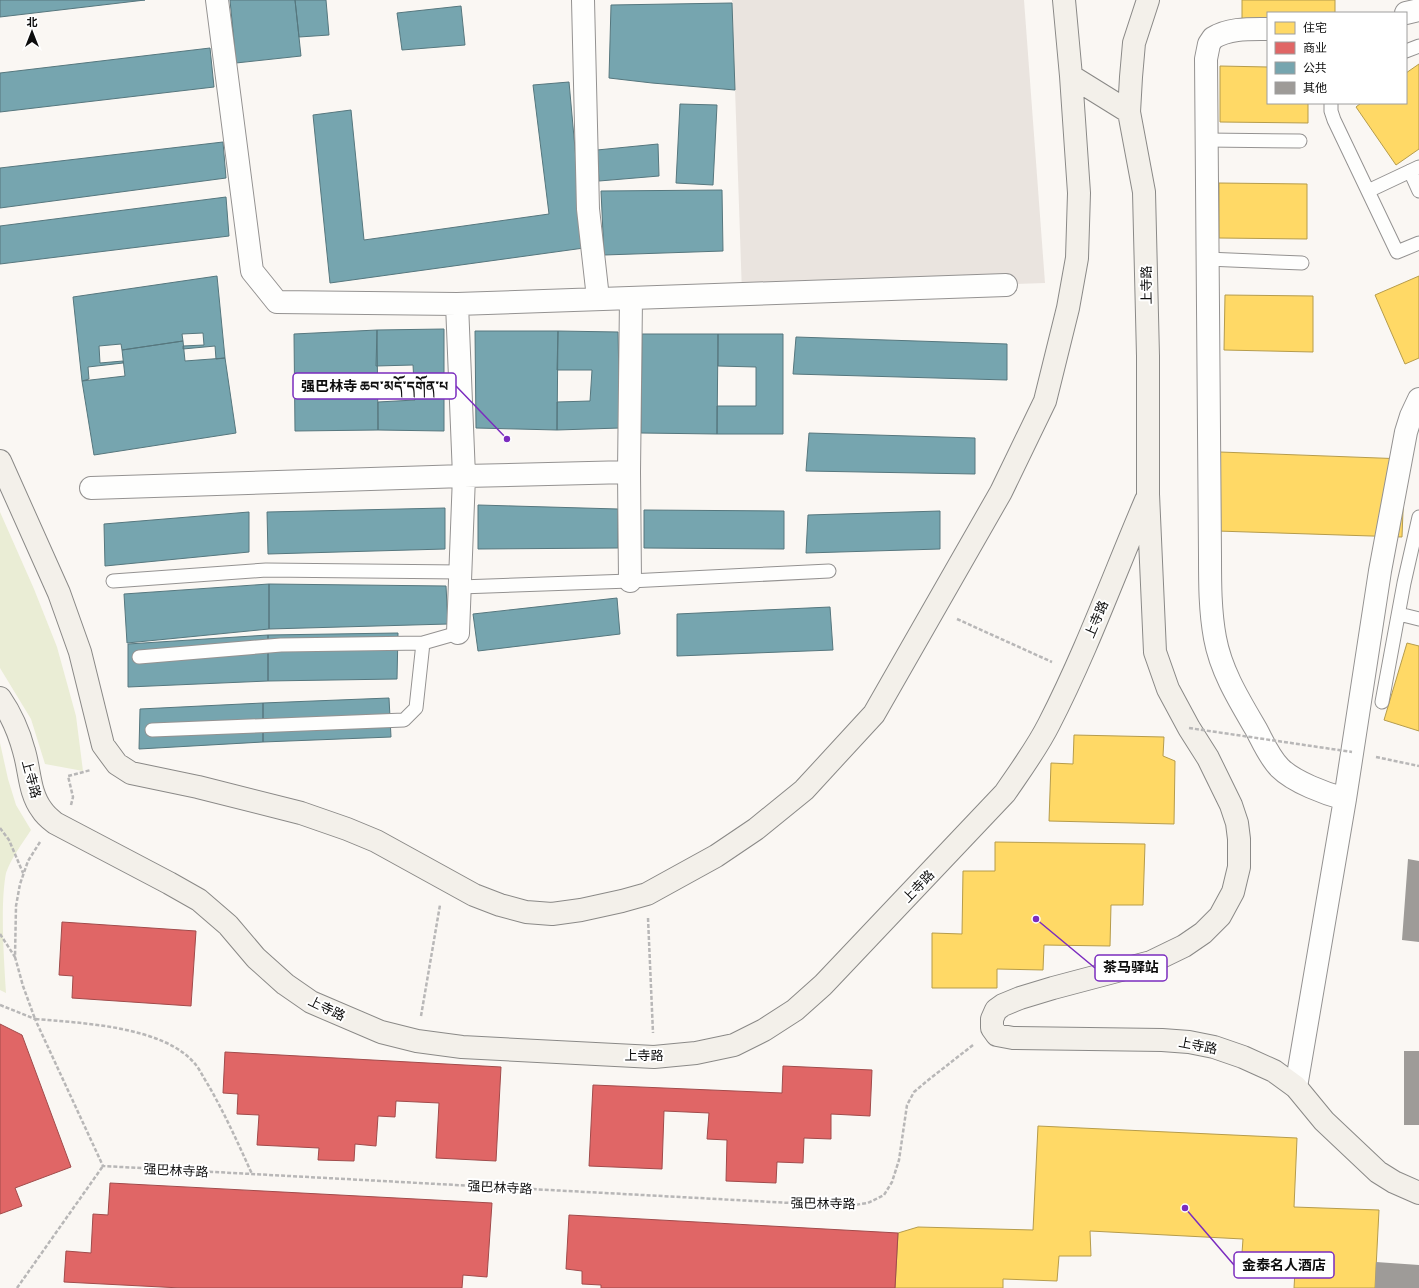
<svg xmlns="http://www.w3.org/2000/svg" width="1419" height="1288" viewBox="0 0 1419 1288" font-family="'Crimson Pro','Noto Sans SC','Noto Serif Tibetan',serif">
	<rect width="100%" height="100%" fill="#faf7f3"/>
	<path fill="#eaedd5" d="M0,512L34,589L57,647L76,716L83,771L45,764L31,719L0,668Z
		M0,743L8,779L16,805L31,830C22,844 11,858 6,873C0,905 4,960 6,993L0,990Z"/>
	<path fill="#eae4df" d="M732,0H1024L1045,283L742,294Z"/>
	<path fill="#ffd966" stroke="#b69c4b" d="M1242,0H1335V13H1268V34L1242,33Z
		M1419,64V149L1396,165L1356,107L1361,103H1406V73Z
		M1220,66L1268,67V103H1308V123L1220,122Z
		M1219,183L1307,184V239L1219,238Z
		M1419,276V358L1405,364L1375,295Z
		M1225,295L1313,296V352L1224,350Z
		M1220,452L1405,459L1402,537L1217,531Z
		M1407,643L1419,646V731L1384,720Z
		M1074,735L1164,737L1163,756L1175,761L1174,824L1049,821L1051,763L1073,764Z
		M995,842L1145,844L1143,905H1111L1110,946L1044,945L1043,970L997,969V988H932V933L962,934L963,871H995Z
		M1038,1126L1297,1138L1294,1207L1379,1210L1375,1288H1294L1295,1271L1241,1267L1243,1239L1090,1231L1091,1256H1059L1057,1281L1003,1279V1288H895L898,1233L918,1227L1033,1230Z"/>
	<path fill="#e06666" stroke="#a14b4b" d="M62,922L196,931L191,1006L72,998L73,976L59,975Z
		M0,1024L22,1035L71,1167L15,1188L22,1206L0,1214Z
		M225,1052L501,1067L496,1161L436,1158L439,1103L396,1101L395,1117L378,1116L376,1146L355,1144L354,1161L318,1160L319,1148L257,1145L259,1115L237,1114L238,1094L223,1093Z
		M783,1066L872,1070L870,1116L831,1114V1139L804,1138L803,1163L777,1162L776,1183L726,1181L727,1140L707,1139L709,1113L664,1111L662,1169L589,1166L593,1085L782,1093Z
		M110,1183L492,1203L487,1277L463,1275L462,1288H181L64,1282L66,1251L91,1253L93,1214L108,1215Z
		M569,1215L898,1233L895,1288H601V1285L582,1284V1271L566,1269Z"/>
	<path fill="#76a5af" stroke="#56777e" d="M0,0H145L0,17Z
		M230,0H295L301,56L236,63Z
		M295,0H326L329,35L299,37Z
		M732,3L735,90L652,83L609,78L611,5Z
		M461,6L465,45L402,50L397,13Z
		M210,48L214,87L0,112V73Z
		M569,82L584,248L330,283L313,115L351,110L364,240L549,214L533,85Z
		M680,104L717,105L713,185L676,183Z
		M223,142L226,178L0,208V168Z
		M658,144L659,176L599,181L597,150Z
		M722,190L723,251L604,255L601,191Z
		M226,197L229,236L0,264V226Z
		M217,276L225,358L216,359L215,346L183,349V346L204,345L203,333L182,334L183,341L122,350L121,344L99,346L100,363L123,361V363L88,367L89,379L82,381L73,297Z
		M444,329V431L378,430V402L415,400L413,365L376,366L377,330Z
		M377,330L378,430L295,431L294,334Z
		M475,331H558L557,430L476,428Z
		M558,331L618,332L620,428L557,430V402L590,401L592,370H557Z
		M642,334H718L717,434L641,433Z
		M718,334H783V434H717V406H756V367L718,366Z
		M796,337L1007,344V380L793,374Z
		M183,341L185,361L225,358L236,433L94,455L82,381L125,376L122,350Z
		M809,433L975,438V474L806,471Z
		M478,505L618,509V548L478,549Z
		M445,508V549L268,554L267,512Z
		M644,510L784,511V549L644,548Z
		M940,511V549L806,553L808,515Z
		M249,512V552L105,566L104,524Z
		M269,584V629L127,643L124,594Z
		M269,584L446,586L448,624L269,629Z
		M617,598L620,634L478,651L473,614Z
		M830,607L833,650L677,656V614Z
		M398,633L397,679L268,681V635Z
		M268,635V681L128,687V644Z
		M389,698L391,737L263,742V703Z
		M263,703V742L139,749L140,709Z"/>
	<path fill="#9e9b98" d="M1408,859L1419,861V942L1402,940Z
		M1404,1051H1419V1125H1404Z
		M1376,1262L1419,1265V1288H1375Z"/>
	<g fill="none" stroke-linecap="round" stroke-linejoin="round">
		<g stroke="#949291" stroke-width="15">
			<path id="lane" d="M1406,51L1419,46
				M1331,103V111L1334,120L1397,252L1419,243
				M1206,140L1300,141
				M1410,171L1419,191
				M1368,191L1419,167
				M1207,259L1302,263
				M113,581L266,570L461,572
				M460,587L630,581L829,571
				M1399,614L1419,619
				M139,657L281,645L423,643L458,633
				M1382,702L1404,583L1419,517
				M152,730L404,720L416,708L423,643"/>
		</g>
		<g stroke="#949291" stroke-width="24">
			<path id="street" d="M217,0L252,271L277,302L457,304L1006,285
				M583,0L588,209L598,298
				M1406,13L1419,10
				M1268,29C1249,29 1229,28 1213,38L1209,44L1206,59L1210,556C1210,583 1210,611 1215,638C1221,671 1239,700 1256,729C1263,742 1269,757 1280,768C1294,782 1326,794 1345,799
				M457,304L464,476L458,633
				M91,488L464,476L629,472
				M630,581L629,472L631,298
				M1296,1087L1345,799L1380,571L1406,432L1411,416L1419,399"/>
		</g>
		<g stroke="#8a8987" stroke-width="24">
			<path id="secondary" d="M1148,0L1134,43L1131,77L1129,112L1144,192L1148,356V494L1155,652L1168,689L1189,728L1208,758L1231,805L1237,823L1239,839V867L1233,892L1220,916L1203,933L1184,946L1151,962L1053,988L1020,998L1003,1005L996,1010L992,1019V1028L997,1035L1013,1038L1162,1040L1189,1042L1214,1047L1243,1057L1274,1071L1296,1087L1324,1121L1378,1172L1394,1182L1419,1193
				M1071,76L1129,112
				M0,461L59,593L80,652L103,745L117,764L131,773L198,787L301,813L347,829L376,841L474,895L500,905L526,912L552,914L581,910L622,901L647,894L716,856L756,829L804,790L874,714L1001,492L1045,401L1068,308L1077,258L1079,193L1071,76L1064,0
				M0,698C11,714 19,732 24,751C30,771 29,793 42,810C45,815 50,819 55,823L169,883L199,900L228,925L256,958L285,984L311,1002L381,1032L417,1041L462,1047L654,1057L696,1053L734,1045L764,1030L795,1010L823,985L1005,793C1020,771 1037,748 1049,724C1086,652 1114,575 1146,500"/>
		</g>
		<path stroke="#b8b7b7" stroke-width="2.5" stroke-dasharray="4 2" stroke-linecap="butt" d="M957,619L1052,662
			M1376,757L1419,766
			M71,805L73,797L68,776L91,770
			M0,828L9,840L23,873
			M40,842L28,861L20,884L16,906L15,957L23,986L35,1019C81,1023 165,1026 196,1065C200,1070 203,1077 207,1083C224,1112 238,1143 252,1174
			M648,918L653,1033
			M0,934L15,957
			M0,1005L35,1019L103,1166L847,1206L868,1203L884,1195L892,1182L899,1160L907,1105L914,1092L927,1081L973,1045
			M421,1016L440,905
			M17,1288L103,1166"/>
		<use href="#lane" stroke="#fefefd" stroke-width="13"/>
		<use href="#street" stroke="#fefefd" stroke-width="22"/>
		<use href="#secondary" stroke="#f3f0ea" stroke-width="22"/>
		<path stroke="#b8b7b7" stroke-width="2.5" stroke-dasharray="4 2" stroke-linecap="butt" d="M1189,728L1352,752"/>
	</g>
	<g text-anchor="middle" stroke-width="4" stroke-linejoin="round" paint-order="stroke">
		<g font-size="13" fill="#0d0d0d" stroke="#fff">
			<text transform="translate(1146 285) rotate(-91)" y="5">上寺路</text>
			<text transform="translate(1096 619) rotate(-67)" y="5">上寺路</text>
			<text transform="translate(32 779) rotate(75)" y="5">上寺路</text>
			<text transform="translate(918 886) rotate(-46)" y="5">上寺路</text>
			<text transform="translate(327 1008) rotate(26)" y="5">上寺路</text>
			<text transform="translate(1198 1045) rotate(11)" y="5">上寺路</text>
			<text x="644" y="1060">上寺路</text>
			<text transform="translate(176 1170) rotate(3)" y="5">强巴林寺路</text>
			<text transform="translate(500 1187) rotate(3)" y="5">强巴林寺路</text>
			<text transform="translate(823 1203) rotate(1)" y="5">强巴林寺路</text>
		</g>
	</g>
	<path fill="none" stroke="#7b2cbf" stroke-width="1.5" d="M507 439L456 386M1036 919L1095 968M1185 1208L1234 1265"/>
	<g fill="#7b2cbf" stroke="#fff" stroke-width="1.5">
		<circle cx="507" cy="439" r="4"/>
		<circle cx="1036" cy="919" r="4"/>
		<circle cx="1185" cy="1208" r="4"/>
	</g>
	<g fill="#fff" stroke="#7b2cbf" stroke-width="1.5">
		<rect x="293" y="373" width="163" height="26" rx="4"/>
		<rect x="1095" y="955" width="72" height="26" rx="4"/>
		<rect x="1234" y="1252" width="100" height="26" rx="4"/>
	</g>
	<g font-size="14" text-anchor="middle" font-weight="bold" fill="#0d0d0d">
		<text x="375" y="391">强巴林寺 ཆབ་མདོ་དགོན་པ</text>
		<text x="1131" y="972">茶马驿站</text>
		<text x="1284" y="1270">金泰名人酒店</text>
	</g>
	<rect x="1267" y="12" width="140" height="92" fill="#ffffff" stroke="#9e9e9e"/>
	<rect x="1275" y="22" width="20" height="12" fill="#ffd966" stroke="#9e9e9e"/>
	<text x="1303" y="32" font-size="12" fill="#0d0d0d">住宅</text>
	<rect x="1275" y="42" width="20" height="12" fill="#e06666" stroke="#9e9e9e"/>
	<text x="1303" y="52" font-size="12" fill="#0d0d0d">商业</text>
	<rect x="1275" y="62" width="20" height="12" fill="#76a5af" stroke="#9e9e9e"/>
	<text x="1303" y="72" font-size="12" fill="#0d0d0d">公共</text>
	<rect x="1275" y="82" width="20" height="12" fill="#9e9b98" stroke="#9e9e9e"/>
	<text x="1303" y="92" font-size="12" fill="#0d0d0d">其他</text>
	<g transform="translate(32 32)" stroke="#ffffff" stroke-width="3" paint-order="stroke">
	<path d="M0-3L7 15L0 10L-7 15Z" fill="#0d0d0d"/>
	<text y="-6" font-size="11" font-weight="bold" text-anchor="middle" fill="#0d0d0d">北</text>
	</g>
</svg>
